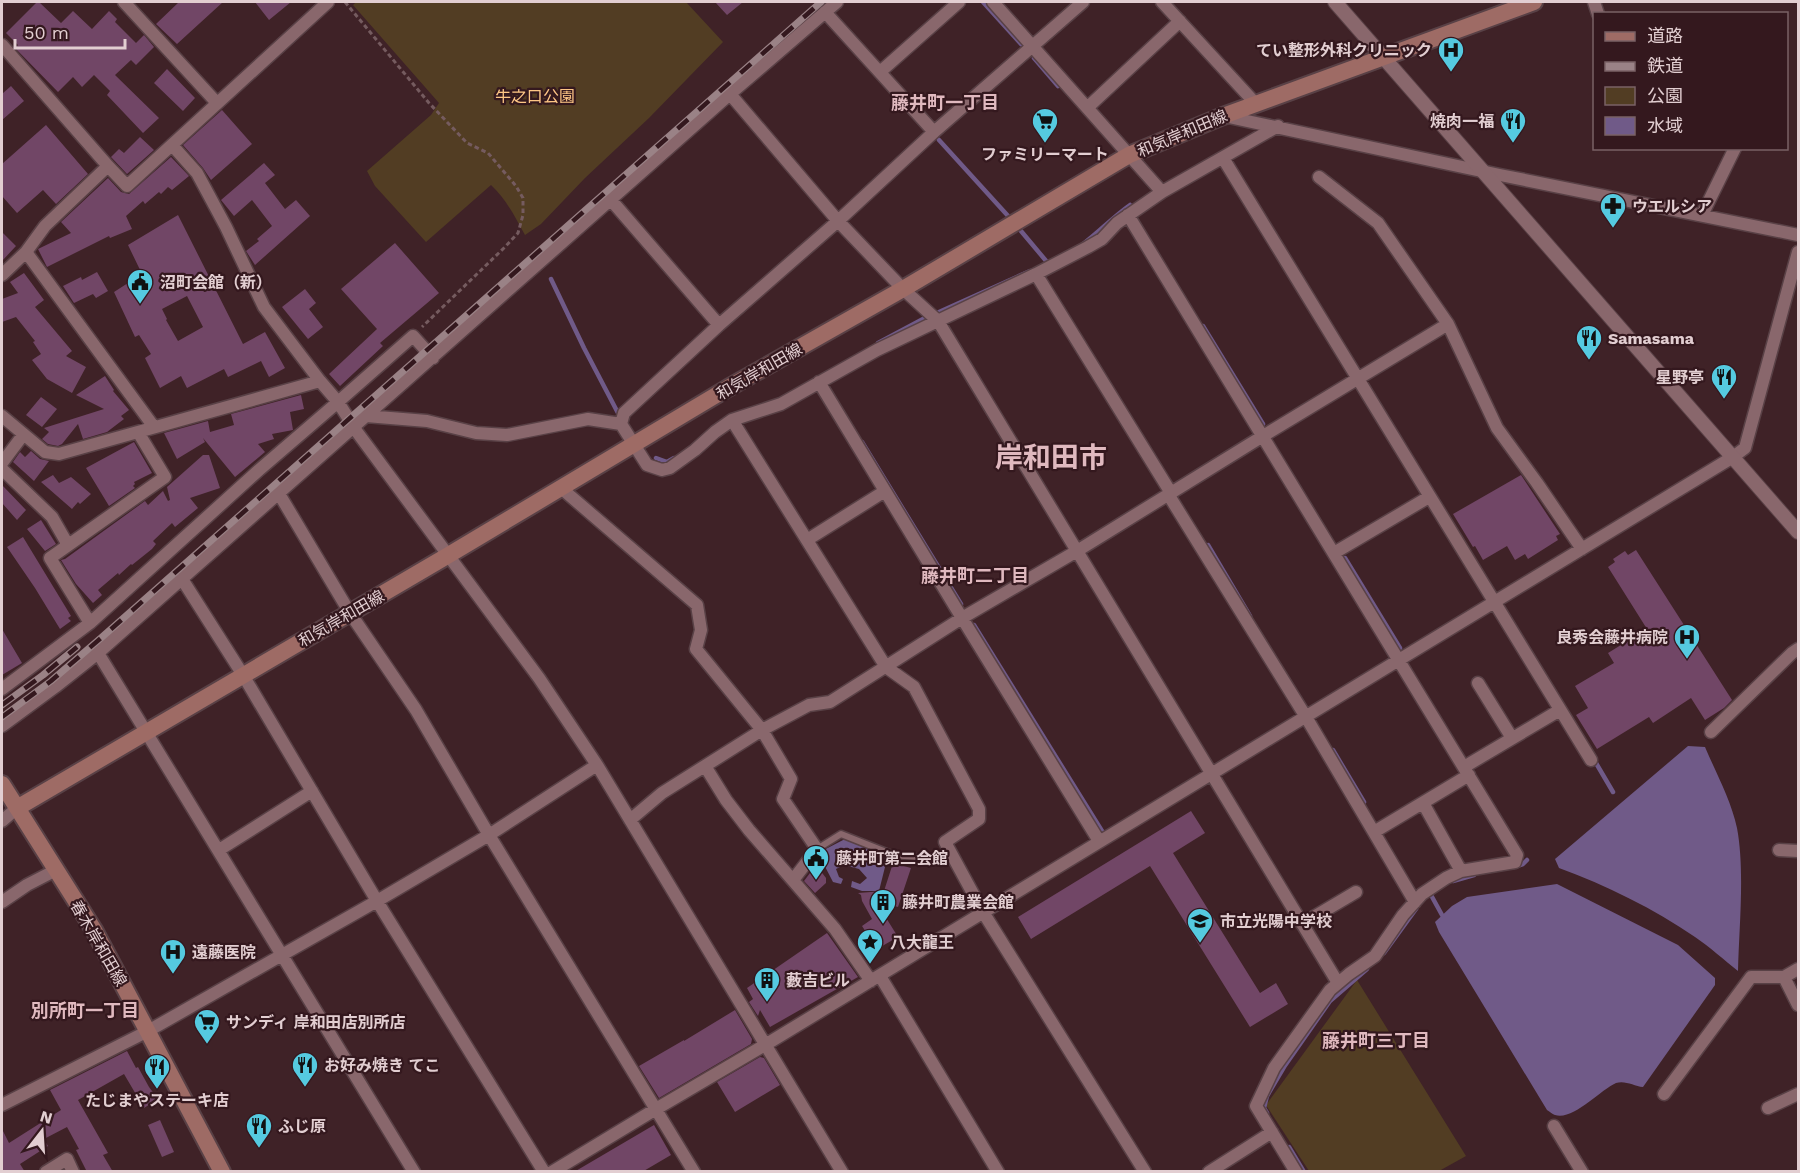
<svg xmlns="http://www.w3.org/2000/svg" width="1800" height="1173" viewBox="0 0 1800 1173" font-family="'Work Sans','Noto Sans JP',sans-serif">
	<rect width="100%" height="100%" fill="#3f2227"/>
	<path fill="#523d23" d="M356,2H686L723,42L649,118L585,178L541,224L525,235C515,217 506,199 491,185L426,242L375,186L367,171L431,115L439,103L353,5Z
		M1357,980L1466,1156L1439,1171H1309L1266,1105Z"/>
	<path fill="#705a88" d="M1688,746L1705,747C1716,773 1731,800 1737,828C1745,871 1739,927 1738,971C1724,960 1710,947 1695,937C1654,909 1606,885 1559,868L1555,859Z
		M845,839L884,856L885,867L879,891H862L851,887L852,881L860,884L867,878L859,869L844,865L836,869L839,877L843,879L841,884L833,882L818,853Z
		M1557,884L1678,945L1715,978V985L1643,1087C1634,1086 1625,1080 1616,1083C1600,1090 1573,1121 1555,1115C1554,1115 1547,1110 1547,1110L1439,932L1435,922L1452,906L1467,897Z"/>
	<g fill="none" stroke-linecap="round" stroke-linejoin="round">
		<path stroke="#705a88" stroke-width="4.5" d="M983,2L1021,44
			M1034,58L1058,86
			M939,140L1009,217
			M1021,231L1047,262
			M1083,244C1099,232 1113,217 1130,205
			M551,279L584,348L618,413
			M939,312L1030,271
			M1203,326L1263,424
			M878,343L923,319
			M862,442L961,604
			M656,458L667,462L674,458
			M1208,545L1250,616
			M1345,558L1400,648
			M974,625L1102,831
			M1333,750L1364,802
			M1596,763L1613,792
			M1514,867L1523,864L1527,860
			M1453,881L1474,875
			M1431,895L1442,915
			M1384,953L1416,909
			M1267,1113L1264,1108L1267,1096L1284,1067L1330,1001L1367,969
			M1289,1147L1304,1172"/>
	</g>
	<path fill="#714666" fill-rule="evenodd" d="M37,2H39L61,23L73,11L92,29L109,11L117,19L115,22L136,43L144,35L154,47L136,65L131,60L115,75L159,118L143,133L107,95L110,91L94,75L82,87L73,77L58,92L15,48L18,45L6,33Z
		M179,2H223L177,44L156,24Z
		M255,2H291L269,20Z
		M715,2H743L727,15Z
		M167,69L195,98L183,111L154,83Z
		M11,86L24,101L2,120V94Z
		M222,110L252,144L211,180L203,168L183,145Z
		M46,125L88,174L56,204L43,190L17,213L2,196V164Z
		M140,137L154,150L127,174L111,157L119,149L124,153Z
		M171,157L189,176L172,190L168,187L161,194L159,192L145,204L143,201L126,216L132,229L110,238L109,236L47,267L38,249L71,233L61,222L108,178L121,192L129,194Z
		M264,163L275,175L265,183L285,209L296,200L310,216L255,265L246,251L259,241L257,239L272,226L252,200L234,216L221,200Z
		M178,215L243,344L265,332L285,368L269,377L261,361L228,377L224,369L187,388L181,376L160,388L145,358L151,354L139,335L135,337L114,292L142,274L128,245ZM187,296L203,327L178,341L166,320L167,319L162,309Z
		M2,232L16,246L2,261Z
		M395,243L439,293L380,343L383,346L340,386L329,374L377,329L341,289Z
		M97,272L108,291L96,298L93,294L74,303L63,286L81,277L82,280Z
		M24,273L44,300L35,307L72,351L66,356L86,367L72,393L47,379L32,360L41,354L33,342L35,341L16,317L2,322V299L18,293L10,282Z
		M305,289L316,303L309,309L323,327L308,339L282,307Z
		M105,376L114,390L113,391L129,410L121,416L124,419L107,432L83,439L78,424L62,444L58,446L48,444L42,439L49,432L44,428L104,409L76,395Z
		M301,395L304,409L290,412L293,430L272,434L274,439L258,444L265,452L235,477L203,438L205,442L177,459L164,433L208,421L210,432L234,425L231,414Z
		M41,397L57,409L42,427L26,415Z
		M134,442L152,473L134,482L135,484L133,486L135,488L109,506L86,468Z
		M31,451L40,459L49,461L34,481L13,462L20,452L25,457Z
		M203,455H209L220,488L190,498L198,508L175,527L172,523L153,541L156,544L152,549L132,565L131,564L119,575L118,573L98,590L102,595L93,603L76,584L61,560L65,559L145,501L148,505L163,491L168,501L170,500L167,487Z
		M53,475L59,483L71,477L91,494L80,504L78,502L72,509L41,482Z
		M1521,475L1560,534L1556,536L1558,540L1528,559L1525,554L1515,560L1507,546L1483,560L1475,546L1473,547L1453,514Z
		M2,485L26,510L17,520L2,503Z
		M41,520L56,544L45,551L27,529Z
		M23,537L71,616L68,618L71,621L60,629L35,588L7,547Z
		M1636,550L1732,700L1724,708L1705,720L1691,698L1653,723L1649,717L1597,749L1576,715L1588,708L1575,686L1614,663L1608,653L1647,629L1608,567L1615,562L1613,559L1625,551L1628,555Z
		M2,629L22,663L2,675Z
		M1191,811L1205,833L1173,853L1260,993L1276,983L1288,1004L1250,1027L1150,866L1031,939L1018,917Z
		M893,863L911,868L898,907L875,900L898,937L877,949L862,926L872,919L862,901L861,895L858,893L884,891Z
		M816,865L826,878V883L815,893L804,881Z
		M827,933L858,977L770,1027L760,1010L758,1016L749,1002L753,999L747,988Z
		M735,1010L752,1039L751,1044L659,1098L639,1066L684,1040V1041Z
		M127,1051L136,1068L138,1067L149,1087L158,1099L144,1108L124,1074L78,1100L108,1153L103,1155L113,1172H87L76,1150L79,1149L67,1127L44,1139L48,1146L20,1164L25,1172H2V1129L9,1143L61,1110L50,1090Z
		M760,1057L764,1058L780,1085L735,1112L717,1082Z
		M160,1120L174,1152L162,1157L148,1125Z
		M654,1125L671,1155L642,1172H574Z"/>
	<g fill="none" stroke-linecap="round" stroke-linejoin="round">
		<g stroke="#594146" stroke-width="9">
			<path id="service" d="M817,849L841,834L894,855L915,857"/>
		</g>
		<g stroke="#594146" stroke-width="15">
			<path id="minor" d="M124,2L217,103
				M993,2L1162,192
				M1162,2L1256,104
				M1594,2L1598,14
				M825,12L934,132
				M2,45L108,166L127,186L328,2
				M880,72L959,2
				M730,94L838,221L903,289L938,321L1338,983
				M1087,108L1180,21
				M1224,116L1500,175L1798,235
				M172,145L197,173L226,227L264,307L320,381L338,402L357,432L539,678L597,765L842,1172
				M1223,158L1591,760
				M1319,177L1378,223L1448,324L1497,428L1537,483L1582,549
				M611,200L719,325
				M1128,215L1517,855L1515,862L1461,871L1446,878L1422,894L1403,915L1375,956L1349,974L1330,990L1274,1068L1256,1106L1296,1172
				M1702,215L1735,148
				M26,252L154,427
				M1036,274L1171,493
				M2,275L26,252L45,226L108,166
				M819,382L962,618L1099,841
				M2,416L45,452L59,454L320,381
				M366,416L427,421L476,433L507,435L588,419L621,424L647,465L662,470L670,468L695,450L715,432L732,420L781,404L877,350L1036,274L1088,247L1102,239L1117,223L1162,192L1278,126
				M732,420L886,667L914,687L979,809V819L945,842L983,912L1145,1172
				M621,424L624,413L719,325L838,221L934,132L1083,2
				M2,463L23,435
				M2,469L52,517L68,545
				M561,488L697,605L701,630L696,649L762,730L791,779L783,799L817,849L793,880
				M278,492L350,613L416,710L489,835L694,1172
				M1168,494L1306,717L1415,902
				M807,540L885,491
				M1334,553L1429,497
				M182,579L243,675L377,901L544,1172
				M90,623L50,558L165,477L138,432
				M98,653L414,1172
				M1478,683L1512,738
				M2,689L90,623L259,470L338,402L413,336L433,358
				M2,726L55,687L98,653L730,94L837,2
				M1711,732L1792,653L1798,649
				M705,766L726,800L749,830L835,929L871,981
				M1464,767L1560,710
				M1423,803L1461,871
				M630,820L662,793L762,730L809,705L830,702L962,618L1077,551L1263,436L1448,324
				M2,821L17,808
				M1374,832L1469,775
				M219,850L312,791
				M1779,850L1798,851
				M2,902L27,885L56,870
				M1302,924L1356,892
				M880,976L998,1172
				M1784,977L1798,1005
				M1664,1094L1751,977H1784L1798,969
				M2,1105L148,1031L377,901L489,835L597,765
				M1768,1108L1798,1094
				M1554,1126L1582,1172
				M46,1172L67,1159L73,1172
				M552,1172L656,1109L765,1045L1733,457L1745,448L1798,252
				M1209,1172L1272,1132"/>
		</g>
		<g stroke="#594146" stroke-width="16">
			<path id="tertiary" d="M1335,2L1798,532"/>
		</g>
		<g stroke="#594146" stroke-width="20">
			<path id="secondary" d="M2,784L94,930L222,1172
				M17,808L447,556L728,388L903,289L1129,155L1223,116L1534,2"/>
		</g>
		<path stroke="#755b5f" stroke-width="3" stroke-dasharray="4.5 3" stroke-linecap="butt" d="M345,2L429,103L467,143L488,153L516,186L523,198V215L518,233L505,247L422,327
			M858,944L871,936"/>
		<use href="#service" stroke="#89676c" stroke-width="6"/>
		<use href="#minor" stroke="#89676c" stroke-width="12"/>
		<use href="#tertiary" stroke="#89676c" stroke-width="14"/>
		<use href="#secondary" stroke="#9e6b65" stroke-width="16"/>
		<g stroke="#9a8286" stroke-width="7">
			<path id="rail" d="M2,705L43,675L77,647
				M2,717L51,681L101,638L821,2"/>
		</g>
		<use href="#rail" stroke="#34181e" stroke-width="4.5" stroke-dasharray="14" stroke-linecap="butt"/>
	</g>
	<defs>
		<g id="hospital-pin" transform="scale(1.35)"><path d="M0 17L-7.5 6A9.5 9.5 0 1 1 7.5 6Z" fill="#55cae0" stroke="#34181e"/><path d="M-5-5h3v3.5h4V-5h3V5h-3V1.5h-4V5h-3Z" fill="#111"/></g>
		<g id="supermarket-pin" transform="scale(1.35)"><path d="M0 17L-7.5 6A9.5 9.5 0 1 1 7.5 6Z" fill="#55cae0" stroke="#34181e"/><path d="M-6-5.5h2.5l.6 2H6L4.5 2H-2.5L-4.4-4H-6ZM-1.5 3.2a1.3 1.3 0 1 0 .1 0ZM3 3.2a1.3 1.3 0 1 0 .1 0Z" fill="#111"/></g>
		<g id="restaurant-pin" transform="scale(1.35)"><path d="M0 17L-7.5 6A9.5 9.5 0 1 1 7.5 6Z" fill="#55cae0" stroke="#34181e"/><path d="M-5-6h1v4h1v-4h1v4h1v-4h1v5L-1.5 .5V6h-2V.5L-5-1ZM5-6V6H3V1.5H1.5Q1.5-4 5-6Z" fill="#111"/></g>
		<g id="pharmacy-pin" transform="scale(1.35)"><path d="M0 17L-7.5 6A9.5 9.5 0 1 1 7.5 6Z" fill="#55cae0" stroke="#34181e"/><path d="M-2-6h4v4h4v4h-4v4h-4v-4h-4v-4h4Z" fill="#111"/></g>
		<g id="civic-pin" transform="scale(1.35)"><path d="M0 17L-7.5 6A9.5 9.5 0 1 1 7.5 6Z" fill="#55cae0" stroke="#34181e"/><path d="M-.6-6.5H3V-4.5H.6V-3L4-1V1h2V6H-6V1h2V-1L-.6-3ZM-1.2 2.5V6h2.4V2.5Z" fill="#111"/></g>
		<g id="building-pin" transform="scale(1.35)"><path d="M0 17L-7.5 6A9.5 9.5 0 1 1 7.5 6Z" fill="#55cae0" stroke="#34181e"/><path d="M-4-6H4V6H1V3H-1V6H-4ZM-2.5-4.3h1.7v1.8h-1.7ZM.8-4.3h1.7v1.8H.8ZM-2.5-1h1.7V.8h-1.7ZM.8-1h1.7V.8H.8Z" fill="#111"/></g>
		<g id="school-pin" transform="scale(1.35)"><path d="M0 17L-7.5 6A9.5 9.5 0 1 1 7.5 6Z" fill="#55cae0" stroke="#34181e"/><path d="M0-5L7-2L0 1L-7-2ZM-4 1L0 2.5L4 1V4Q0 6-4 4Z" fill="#111"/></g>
		<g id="sight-pin" transform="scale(1.35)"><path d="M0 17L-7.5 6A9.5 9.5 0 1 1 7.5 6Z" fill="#55cae0" stroke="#34181e"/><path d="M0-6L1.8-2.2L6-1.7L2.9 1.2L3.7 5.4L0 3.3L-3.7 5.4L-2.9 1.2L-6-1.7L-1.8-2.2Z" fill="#111"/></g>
	</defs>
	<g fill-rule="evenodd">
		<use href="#hospital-pin" x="1451" y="50"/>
		<use href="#supermarket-pin" x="1045" y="121"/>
		<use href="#restaurant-pin" x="1513" y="121"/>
		<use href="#pharmacy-pin" x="1613" y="206"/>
		<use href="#civic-pin" x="140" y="282"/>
		<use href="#restaurant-pin" x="1589" y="338"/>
		<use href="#restaurant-pin" x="1724" y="377"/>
		<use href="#hospital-pin" x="1687" y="637"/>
		<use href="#civic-pin" x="816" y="858"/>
		<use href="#building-pin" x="883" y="902"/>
		<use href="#school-pin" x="1200" y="921"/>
		<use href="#sight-pin" x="870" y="942"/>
		<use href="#hospital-pin" x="173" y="952"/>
		<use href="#building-pin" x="767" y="980"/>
		<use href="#supermarket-pin" x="207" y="1022"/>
		<use href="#restaurant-pin" x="305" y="1065"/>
		<use href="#restaurant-pin" x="157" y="1067"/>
		<use href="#restaurant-pin" x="259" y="1126"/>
	</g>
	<g text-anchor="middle" stroke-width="4.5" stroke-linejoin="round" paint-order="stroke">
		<g font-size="16" font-weight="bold" fill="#e2ced1" stroke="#34181e" text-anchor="start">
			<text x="1432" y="56" text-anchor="end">てい整形外科クリニック</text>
			<text x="1494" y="127" text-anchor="end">焼肉一福</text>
			<text x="1045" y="160" text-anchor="middle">ファミリーマート</text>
			<text x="1632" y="212">ウエルシア</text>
			<text x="160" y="288">沼町会館（新）</text>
			<text x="1608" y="344">Samasama</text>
			<text x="1704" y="383" text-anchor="end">星野亭</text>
			<text x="1668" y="643" text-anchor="end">良秀会藤井病院</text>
			<text x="836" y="864">藤井町第二会館</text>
			<text x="902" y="908">藤井町農業会館</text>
			<text x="1220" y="927">市立光陽中学校</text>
			<text x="890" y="948">八大龍王</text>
			<text x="192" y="958">遠藤医院</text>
			<text x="786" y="986">藪吉ビル</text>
			<text x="226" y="1028">サンディ 岸和田店別所店</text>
			<text x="324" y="1071">お好み焼き てこ</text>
			<text x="157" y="1106" text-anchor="middle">たじまやステーキ店</text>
			<text x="278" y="1132">ふじ原</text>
		</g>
		<g font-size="16" fill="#fec685" stroke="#34181e">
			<text x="535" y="102">牛之口公園</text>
		</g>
		<g font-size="16" fill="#e2ced1" stroke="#34181e">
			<text transform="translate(1182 133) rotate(-23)" y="6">和気岸和田線</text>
			<text transform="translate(759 371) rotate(-30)" y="6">和気岸和田線</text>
			<text transform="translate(341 618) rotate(-30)" y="6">和気岸和田線</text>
			<text transform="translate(99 943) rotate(60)" y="6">春木岸和田線</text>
		</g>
		<g font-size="18" font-weight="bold" fill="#e0b9bf" stroke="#34181e">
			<text x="945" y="109">藤井町一丁目</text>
			<text x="975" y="582">藤井町二丁目</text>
			<text x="85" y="1017">別所町一丁目</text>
			<text x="1376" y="1047">藤井町三丁目</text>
		</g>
		<g font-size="28" font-weight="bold" fill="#e0b9bf" stroke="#34181e">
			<text x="1051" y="467">岸和田市</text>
		</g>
	</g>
	<rect width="1800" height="1173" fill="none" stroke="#e2ced1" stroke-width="6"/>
	<rect x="1593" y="12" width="195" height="138" fill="#34181e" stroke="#7a6166" stroke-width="1.5"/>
	<rect x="1605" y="32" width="30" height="9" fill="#9e6b65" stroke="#7a6166" stroke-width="1.5"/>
	<text x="1647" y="42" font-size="18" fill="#e2ced1">道路</text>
	<rect x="1605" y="62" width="30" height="9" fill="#9a8286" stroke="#7a6166" stroke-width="1.5"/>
	<text x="1647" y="72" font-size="18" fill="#e2ced1">鉄道</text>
	<rect x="1605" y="87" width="30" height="18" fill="#523d23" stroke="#7a6166" stroke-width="1.5"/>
	<text x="1647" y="102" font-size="18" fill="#e2ced1">公園</text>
	<rect x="1605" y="117" width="30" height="18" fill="#705a88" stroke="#7a6166" stroke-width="1.5"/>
	<text x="1647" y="132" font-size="18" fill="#e2ced1">水域</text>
	<g transform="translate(42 1131) rotate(17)" stroke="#34181e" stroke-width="4.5" paint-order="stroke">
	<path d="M0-4.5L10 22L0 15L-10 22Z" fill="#e2ced1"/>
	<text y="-9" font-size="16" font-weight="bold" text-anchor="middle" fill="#e2ced1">N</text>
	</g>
	<path d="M15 39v9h110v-9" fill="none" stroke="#e2ced1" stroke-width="3"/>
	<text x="24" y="39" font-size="18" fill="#e2ced1" stroke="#34181e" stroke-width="4.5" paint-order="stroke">50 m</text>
</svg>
